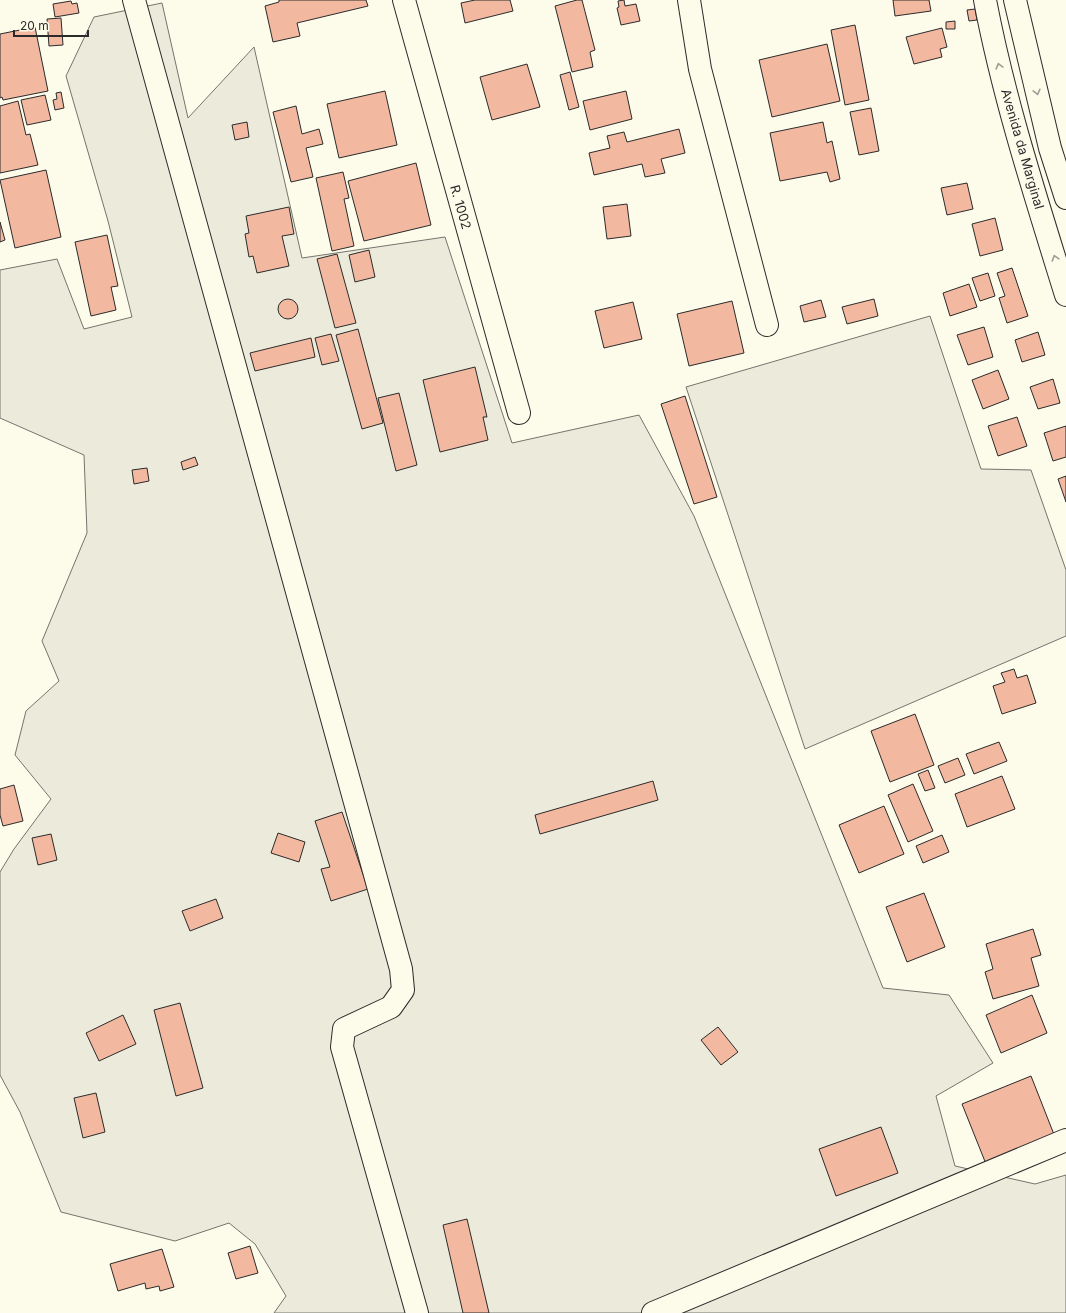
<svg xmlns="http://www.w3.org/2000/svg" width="1066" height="1313" viewBox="0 0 1066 1313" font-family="Inter,sans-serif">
	<rect width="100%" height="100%" fill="#fdfbea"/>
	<path fill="#ecebdb" stroke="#74746e" d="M162,3L188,118L254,47L302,258L445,237L512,443L639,415L694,516L883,988L949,995L993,1063L936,1096L955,1166L1035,1184L1066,1175V1313H274L286,1296L255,1244L229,1223L175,1241L61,1212L20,1112L0,1075V872L14,849L51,799L15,755L26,711L59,681L42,641L87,533L84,455L0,418V270L57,259L84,329L132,317L108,221L66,76L94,17Z
		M930,316L981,469L1031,470L1066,570V636L805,749L686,387Z"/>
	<path fill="#f2b8a0" stroke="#2b2b2b" d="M279,0H366L368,6L297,23L300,36L273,42L265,6L279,2Z
		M475,0H510L513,11L465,23L461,3Z
		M577,0H582L595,50L590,52L593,67L572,72L555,6Z
		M624,0L625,6L636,4L640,21L621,25L617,8L619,7L618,1Z
		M893,0H929L931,11L895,16Z
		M71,1L72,4L77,3L79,13L55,17L53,4Z
		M975,9L977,20L969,21L967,10Z
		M61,18L63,45L49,46L47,19Z
		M955,21V29H946V22Z
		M855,25L869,100L845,105L831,30Z
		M35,27L48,91L3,100L2,97L0,98V34Z
		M942,28L947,47L940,49L942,57L914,64L906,37Z
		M827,44L840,101L772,117L759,60Z
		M527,64L540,107L492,120L480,77Z
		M570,72L579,107L569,110L560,75Z
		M385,91L397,145L339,158L327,104Z
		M626,91L632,119L590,130L583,101Z
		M61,92L64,108L55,110L53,100L57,99L56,93Z
		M45,95L51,120L27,125L21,100Z
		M18,101L26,135L30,134L38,165L0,173V106Z
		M296,106L302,134L319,129L323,144L306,148L313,177L291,182L273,112Z
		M871,108L879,151L859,155L850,112Z
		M247,122L249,137L235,140L232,125Z
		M823,122L827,143L832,141L840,179L830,182L827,172L780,181L770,133Z
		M679,129L685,153L661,159L665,173L645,177L642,164L594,175L589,153L610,148L607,136L624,132L627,142Z
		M416,163L431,225L364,241L348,181Z
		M46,170L61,237L15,248L0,180Z
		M343,172L349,198L344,199L354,246L332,251L316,178Z
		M967,183L973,209L947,215L941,188Z
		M627,204L631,236L607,239L603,207Z
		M289,207L294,234L282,236L289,266L257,273L253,256L249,257L245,234L249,233L246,216Z
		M995,218L1003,250L980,256L972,224Z
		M0,222L5,240L0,242Z
		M107,235L118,286L111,287L116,310L91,316L75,242Z
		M369,250L375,277L355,282L349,255Z
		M337,254L356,323L335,328L317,259Z
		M1012,268L1028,316L1007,323L999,298L1005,296L997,273Z
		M988,273L995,296L980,301L972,278Z
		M969,284L977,307L950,316L943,293Z
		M278 309a10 10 0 1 1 20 0a10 10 0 1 1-20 0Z
		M874,299L878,316L847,324L842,307Z
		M821,300L826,317L804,322L800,306Z
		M732,301L744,353L689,366L677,314Z
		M633,302L642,339L604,348L595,311Z
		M984,327L993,357L968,365L957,335Z
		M358,329L383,423L362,429L336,335Z
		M1038,332L1045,355L1022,362L1015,340Z
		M331,334L339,361L322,365L315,338Z
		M311,338L315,357L255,371L250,353Z
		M475,367L487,417H483L488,440L440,452L423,380Z
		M998,370L1009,399L983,409L972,380Z
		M1053,379L1060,403L1038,409L1030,387Z
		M399,393L417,465L396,471L378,398Z
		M685,396L717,497L694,504L661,404Z
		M1017,417L1027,446L998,456L988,426Z
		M1066,426V457L1053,461L1044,433Z
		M195,457L198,465L183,470L181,462Z
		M147,468L149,481L134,484L132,470Z
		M1066,476V502L1058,479Z
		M1014,669L1017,678L1027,675L1036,703L1002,714L993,686L1005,682L1001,673Z
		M915,714L934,765L890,782L871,731Z
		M999,742L1007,761L974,774L966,754Z
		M958,758L965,775L945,783L938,766Z
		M928,770L935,788L925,791L918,774Z
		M1002,776L1015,809L967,827L955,794Z
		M653,781L658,800L540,834L535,815Z
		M913,784L933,831L908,842L888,795Z
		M14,785L23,821L3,826L0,815V789Z
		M884,806L904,854L859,873L839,825Z
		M342,812L368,889L331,901L321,869L330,867L315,821Z
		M278,833L305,842L299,862L271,853Z
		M51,834L57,860L38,865L32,838Z
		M942,835L949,852L923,863L916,846Z
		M924,893L945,947L907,962L886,907Z
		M216,899L223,918L190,931L182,911Z
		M1033,929L1041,955L1031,958L1039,986L993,999L985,972L993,969L986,944Z
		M1032,995L1047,1033L1001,1053L986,1015Z
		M180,1003L203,1088L176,1096L154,1010Z
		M123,1015L136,1044L99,1061L86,1033Z
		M718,1027L738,1052L721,1065L701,1040Z
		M1031,1076L1055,1137L986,1164L962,1104Z
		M96,1093L105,1132L83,1138L74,1098Z
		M881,1127L898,1173L836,1196L819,1149Z
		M467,1219L489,1313H463L443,1225Z
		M250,1246L258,1273L236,1279L228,1253Z
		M162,1249L174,1287L160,1291L159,1286L146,1289L145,1283L118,1291L110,1264Z"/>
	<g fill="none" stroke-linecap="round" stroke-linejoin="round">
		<g stroke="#2b2b2b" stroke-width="24">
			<path id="minor" d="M134,0L401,969L403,990L391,1007L344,1029L342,1047L417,1313
				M404,0L519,413
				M689,0L700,69L767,325
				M653,1313L1066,1140"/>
		</g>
		<g stroke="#2b2b2b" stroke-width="24">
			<path id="tertiary" d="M985,0C1004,100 1036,198 1066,295
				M1015,0L1050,148L1066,198"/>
		</g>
		<use href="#minor" stroke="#fdfbea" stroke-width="22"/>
		<use href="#tertiary" stroke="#fdfbea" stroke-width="22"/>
	</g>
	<defs><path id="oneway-chevron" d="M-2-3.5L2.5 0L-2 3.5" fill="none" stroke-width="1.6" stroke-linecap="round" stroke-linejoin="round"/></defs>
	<g stroke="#9e9d94">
		<use href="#oneway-chevron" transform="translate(999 66) rotate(-105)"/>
		<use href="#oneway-chevron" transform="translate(1037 92) rotate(76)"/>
		<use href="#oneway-chevron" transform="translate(1055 258) rotate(-107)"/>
	</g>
	<g text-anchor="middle" stroke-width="3" stroke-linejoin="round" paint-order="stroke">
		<g font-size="13" fill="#2b2b2b" stroke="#fdfbea">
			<text transform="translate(1023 149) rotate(74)" y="5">Avenida da Marginal</text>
			<text transform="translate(461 207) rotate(74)" y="5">R. 1002</text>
		</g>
	</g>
	<path d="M14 30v6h74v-6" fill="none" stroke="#2b2b2b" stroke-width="2"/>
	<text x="20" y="30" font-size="12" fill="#2b2b2b" stroke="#fdfbea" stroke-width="3" paint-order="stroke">20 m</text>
</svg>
